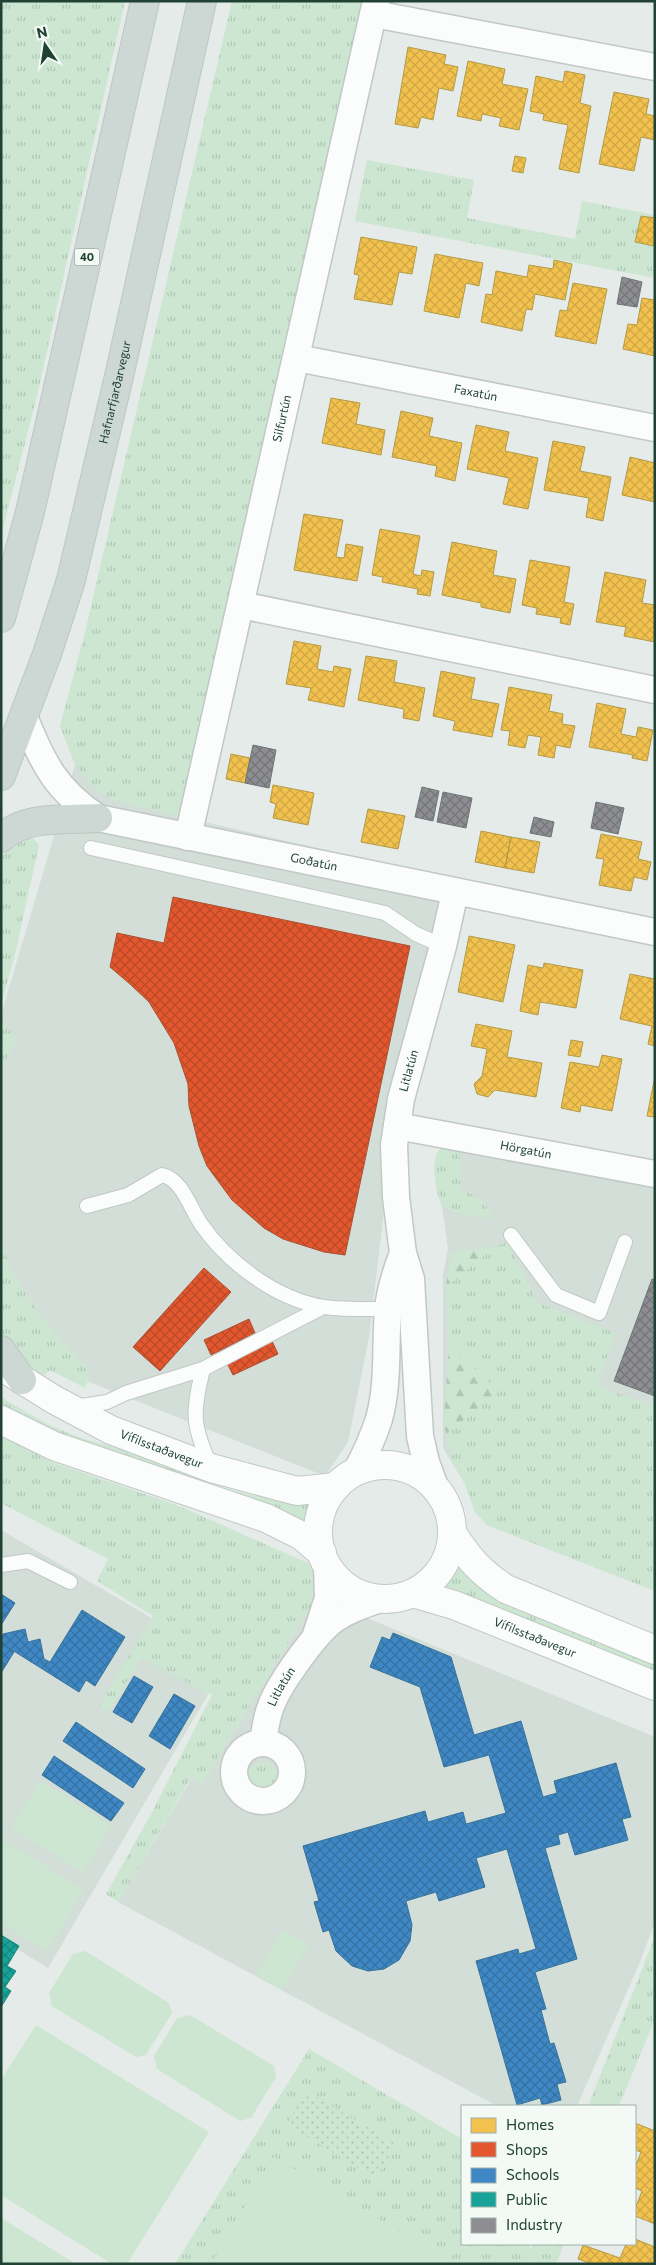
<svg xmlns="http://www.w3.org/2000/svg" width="656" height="2265" viewBox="0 0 656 2265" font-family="Commissioner,sans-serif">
	<defs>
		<pattern id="grass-tufts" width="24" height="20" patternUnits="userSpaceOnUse" patternTransform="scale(1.25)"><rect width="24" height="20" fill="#cce6d1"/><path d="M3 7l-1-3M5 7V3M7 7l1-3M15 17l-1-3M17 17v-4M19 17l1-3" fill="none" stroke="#afc6b4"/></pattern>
		<pattern id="forest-firs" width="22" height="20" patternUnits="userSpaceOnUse" patternTransform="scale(1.25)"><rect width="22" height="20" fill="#cce6d1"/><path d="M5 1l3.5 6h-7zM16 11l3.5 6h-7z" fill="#afc6b4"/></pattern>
		<pattern id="park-dots" width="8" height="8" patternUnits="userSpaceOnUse" patternTransform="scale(1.25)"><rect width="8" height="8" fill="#cce6d1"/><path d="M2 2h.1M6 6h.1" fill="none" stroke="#afc6b4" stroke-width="1.8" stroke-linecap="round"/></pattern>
		<pattern id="homes-cross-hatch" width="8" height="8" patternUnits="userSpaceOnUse" patternTransform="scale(1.25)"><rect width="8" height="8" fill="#f2c14e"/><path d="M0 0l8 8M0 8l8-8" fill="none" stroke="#cfa745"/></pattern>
		<pattern id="shops-cross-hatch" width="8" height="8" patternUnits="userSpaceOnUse" patternTransform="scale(1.25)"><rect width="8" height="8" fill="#e4572e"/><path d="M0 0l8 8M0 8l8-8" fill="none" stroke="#b84a28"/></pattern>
		<pattern id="schools-cross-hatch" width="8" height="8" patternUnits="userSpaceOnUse" patternTransform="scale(1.25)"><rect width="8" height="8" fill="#3f88c5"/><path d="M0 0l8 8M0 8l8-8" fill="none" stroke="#3471a1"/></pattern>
		<pattern id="public-cross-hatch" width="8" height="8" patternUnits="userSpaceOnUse" patternTransform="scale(1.25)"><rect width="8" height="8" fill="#17a398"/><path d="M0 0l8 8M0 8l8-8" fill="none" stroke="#14867d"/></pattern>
		<pattern id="industry-cross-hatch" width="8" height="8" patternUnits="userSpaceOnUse" patternTransform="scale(1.25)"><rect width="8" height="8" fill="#8d8d92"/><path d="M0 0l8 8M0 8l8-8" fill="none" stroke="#737578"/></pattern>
	</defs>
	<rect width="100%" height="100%" fill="#e5ebe8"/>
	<path fill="#d2ded7" d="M75,765L94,787L183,817L443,877L397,1102L369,1337L348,1442L325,1476L54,1368L1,1272V1015Z
		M459,1142L655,1182V1591L487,1525L475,1512L465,1484L443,1448V1275L448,1249L442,1206L437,1192L435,1158L440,1149Z
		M1,1530L227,1662L48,1968L1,1939Z
		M316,1597L655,1737V1922L640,1962L577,2106H497L118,1902L192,1778L202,1784Z"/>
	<path fill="url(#grass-tufts)" d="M1,1H125L37,396L1,536Z
		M232,1H369L183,817L113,800L94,787L75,765L60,726L84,636Z
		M367,160L474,180L467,218L575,239L582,201L655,215V278L355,221Z
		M24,837L34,839L39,845L16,950L1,1005V857L11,843Z
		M1,1022L19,1039L1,1066Z
		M459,1142L460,1190C478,1195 485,1202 494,1218L462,1214L442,1206C437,1194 428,1158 441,1149C445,1146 454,1144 459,1142Z
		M508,1242L537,1302L615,1333L597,1386L655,1407V1591L487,1525L475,1512L465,1484L452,1460L446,1434L499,1391L449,1346L446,1287L496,1246Z
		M1,1243C18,1292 51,1331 87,1367L91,1374L85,1388L50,1370L43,1376L32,1368L1,1333Z
		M1,1397C26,1412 51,1428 79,1437C95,1443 113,1446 130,1452C192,1476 243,1503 312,1500L308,1528L59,1436L26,1420L1,1404Z
		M1,1436L52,1462L179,1506L308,1563L322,1580L316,1597L202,1784L191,1778L118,1902L106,1894L151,1814L212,1695L141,1658L108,1712L99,1706L153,1616L97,1581L108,1559L1,1503Z
		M462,1566L655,1659V1672L441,1589L453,1578L458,1567Z
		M248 1777a15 15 0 1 1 30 0a15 15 0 1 1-30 0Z
		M655,1936V2019L619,2106H588Z
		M309,2049L462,2139V2244H525L532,2248L534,2244H564L556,2264H175Z"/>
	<path fill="url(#forest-firs)" d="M496,1246L446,1287L451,1252Z
		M449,1346L499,1391L446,1434L444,1420Z"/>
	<path fill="url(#park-dots)" d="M306,2091L396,2144L376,2178L286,2125Z"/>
	<path fill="#cce6d1" d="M40,1781L112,1825L83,1872L11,1828Z
		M1,1839L84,1890L47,1951L1,1923Z
		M283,1930L309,1945L282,1990L256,1974Z
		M85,1951L169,2003L172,2013L146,2055L136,2057L52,2006L49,1993L73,1954Z
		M190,2015L274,2066L276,2077L251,2118L240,2121L157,2069L154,2056L177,2018Z
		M36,2025L209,2132L127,2264H112L1,2195V2080Z
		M274,2157L456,2264H211Z
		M1,2218L76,2264H1Z"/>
	<path fill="url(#homes-cross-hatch)" stroke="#b39b46" d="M408,47L446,55L444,64L458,67L453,91L439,88L433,120L421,117L418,128L395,124Z
		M468,61L505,69L502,84L528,89L519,130L499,126L501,118L482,114L481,121L457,116Z
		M565,71L585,75L580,103L591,106L579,173L559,169L568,125L543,120L544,114L530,111L536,76L563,82Z
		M614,92L649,99L646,114L655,116V140L641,137L634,171L599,164Z
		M515,156L526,158L523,173L512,171Z
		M641,216L655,218V246L635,242Z
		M361,237L417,247L412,274L399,272L392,305L354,299L359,275L354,274Z
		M435,254L483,263L479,286L466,283L459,318L424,311Z
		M554,260L572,264L565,300L535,294L532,310L526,309L522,331L481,322L486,294L492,295L496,271L527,277L529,265L553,269Z
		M573,283L607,289L596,344L555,336L560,310L567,311Z
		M642,298L655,300V356L623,349L628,324L637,325Z
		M331,398L360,403L356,424L385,430L381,455L322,443Z
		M401,411L433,418L429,436L462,443L455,481L435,476L437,466L392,457Z
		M476,425L509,432L505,451L538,458L528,509L503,504L509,478L467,469Z
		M553,441L585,447L580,471L611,477L603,521L586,517L589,498L544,490Z
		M630,457L655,463V502L622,495Z
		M304,514L343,520L336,557L344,558L346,544L363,547L357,581L294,570Z
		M380,529L420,536L413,574L421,576L422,570L434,572L430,596L417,594L418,589L382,582L383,577L372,575Z
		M452,542L497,551L493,575L516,579L510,613L481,607V603L442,595Z
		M530,560L570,567L564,602L574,604L570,625L560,623L561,618L536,614L537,608L522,605Z
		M605,572L646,580L642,603L655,605V642L624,636L626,627L596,622Z
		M294,641L321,646L317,669L333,672L334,666L351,669L344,707L308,700L311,688L286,684Z
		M366,656L397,661L394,682L425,688L419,721L403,718L404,709L358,700Z
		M441,671L475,678L471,699L499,704L492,737L453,730L455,721L433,716Z
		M509,687L552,695L549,711L563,714L562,724L575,726L570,748L556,745L554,758L538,755L541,737L528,735L525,748L508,745L510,731L501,730Z
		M597,703L626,709L621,734L636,737L638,727L653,730L647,761L632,758L633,755L589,747Z
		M231,754L250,758L245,783L226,779Z
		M273,785L314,793L308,825L273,818L276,804L270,802Z
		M368,809L405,816L398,849L361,842Z
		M481,831L511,837L505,868L475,862Z
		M601,834L642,842L638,859L651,862L647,880L634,877L631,891L599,885L604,859L596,858Z
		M511,837L540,842L534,873L505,868Z
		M469,936L515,945L503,1002L458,992Z
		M544,963L583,970L576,1008L540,1002L538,1015L520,1011L528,965L543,968Z
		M630,974L655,979V1046L648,1044L652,1026L620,1019Z
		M476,1024L512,1031L507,1057L542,1063L536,1097L495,1090L488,1097L477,1094L474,1084L482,1076L487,1049L471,1046Z
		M571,1040L583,1042L580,1057L568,1055Z
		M602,1055L622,1059L612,1111L581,1105L580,1112L561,1108L570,1062L599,1067Z
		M654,1081H655V1117L647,1116Z
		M635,2123L655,2131V2224L635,2216V2209L642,2191L635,2188V2168L641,2152L635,2150Z
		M635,2239L655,2247V2264H592L578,2259L583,2245L620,2258L626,2244H635Z"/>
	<path fill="url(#shops-cross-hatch)" stroke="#a95130" d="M173,897L410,946L345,1255L324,1252L283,1239L264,1228L232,1200L207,1166L199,1146L189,1106L188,1084L174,1043L149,1002L130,984L110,967L117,933L164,943Z
		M204,1268L231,1292L160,1371L133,1347Z
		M249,1319L255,1333L211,1355L204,1340Z
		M271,1339L278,1354L233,1375L226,1361Z"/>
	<path fill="url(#schools-cross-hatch)" stroke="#36739a" d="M1,1594L15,1603L1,1625Z
		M82,1610L125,1637L95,1686L86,1680L79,1692L1,1643L3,1634L25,1629L28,1642L40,1639L44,1659L50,1662Z
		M393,1633L451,1657L474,1735L521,1721L543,1797L557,1793L554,1781L616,1763L631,1817L622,1819L628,1840L575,1855L568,1832L558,1835L560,1844L545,1848L577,1959L535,1972L546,2009L541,2010L550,2044L554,2043L566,2082L557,2084L561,2100L542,2105L540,2098L517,2105L476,1961L518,1949L519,1954L536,1949L507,1849L476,1858L485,1887L439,1901L436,1892L406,1901L412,1925L410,1941L399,1960L384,1969L368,1971L352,1966L336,1951L329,1930L323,1932L314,1902L319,1901L303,1846L425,1811L428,1822L463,1812L466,1824L506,1813L489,1755L444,1767L420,1687L370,1667L382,1637L390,1640Z
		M1,1643L14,1652L1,1673Z
		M134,1676L153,1687L132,1723L113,1712Z
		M174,1694L195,1706L170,1749L149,1736Z
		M76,1722L145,1769L133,1788L63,1741Z
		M54,1756L124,1803L111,1821L42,1775Z"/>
	<path fill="url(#public-cross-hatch)" stroke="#1a867a" d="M1,1935L19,1946L7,1966L16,1971L5,1987L11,1991L1,2007Z"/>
	<path fill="url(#industry-cross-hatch)" stroke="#6c7676" d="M622,277L642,282L637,307L617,304Z
		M253,745L276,750L269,788L245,783Z
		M422,787L439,791L433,821L415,817Z
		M443,792L472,798L466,828L437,822Z
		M596,802L624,808L618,834L591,828Z
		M534,817L554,822L551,837L530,833Z
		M652,1279L655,1280V1396L614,1381Z"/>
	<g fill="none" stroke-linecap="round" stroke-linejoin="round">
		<g stroke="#c2c8c5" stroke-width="16">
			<path id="lane" d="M91,848L385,913L416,934L443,946
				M87,1206L128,1195L162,1175C182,1179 190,1208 201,1224C228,1263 276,1299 324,1307C347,1310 370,1309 393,1309
				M511,1235L556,1295L599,1313L625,1242
				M203,1369C192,1414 192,1425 211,1467
				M75,1407L107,1402L126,1393L203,1369L323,1307
				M1,1565L28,1561L70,1582"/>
		</g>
		<g stroke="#c2c8c5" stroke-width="29">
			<g id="street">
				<path d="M374,14L655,67"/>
				<path id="s1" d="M297,358L655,428"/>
				<path d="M241,605L655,690"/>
				<path id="s2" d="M24,717C44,764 54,788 98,818L655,932"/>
				<path id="s3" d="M188,837L376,1"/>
				<path id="s4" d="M397,1126L655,1174"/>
				<path d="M356,1472C365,1455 373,1438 379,1419C389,1383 385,1345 388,1309C390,1289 396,1271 403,1253"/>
				<path id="s5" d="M435,1487L426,1462L420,1436L411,1279L403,1253L396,1197L394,1145L401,1099L443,946L455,892"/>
				<path d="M315,1638L328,1598L327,1565"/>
				<circle cx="263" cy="1772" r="29"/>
				<path id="s6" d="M263,1743C265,1730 266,1718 271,1706C279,1684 313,1637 331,1622C345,1611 363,1605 380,1599"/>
			</g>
		</g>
		<g stroke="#c0c9c5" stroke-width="30">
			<g id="secondary">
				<path id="s7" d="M2,1367L53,1399L111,1430L211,1468L297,1491L336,1487"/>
				<path d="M1,1420L54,1446L266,1518L302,1536L322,1553"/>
				<circle cx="385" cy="1532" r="67"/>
				<path d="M452,1533C469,1559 480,1572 506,1589L655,1650"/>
				<path id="s8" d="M413,1593L454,1605L655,1686"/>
			</g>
		</g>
		<g stroke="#bcc7c3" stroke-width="30">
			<g id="primary">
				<path d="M1,618L30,512L145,1"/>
				<path id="s9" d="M1,776L47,654L71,580L120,372L202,1"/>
				<path d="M1,838C26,815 66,820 98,818"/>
				<path d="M1,1350L22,1380"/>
			</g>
		</g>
		<use href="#lane" stroke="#fbfcfc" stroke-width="14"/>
		<use href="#street" stroke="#fbfcfc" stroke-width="26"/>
		<use href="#secondary" stroke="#fbfcfc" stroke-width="28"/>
		<use href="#primary" stroke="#cdd7d4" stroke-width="28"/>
	</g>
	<g text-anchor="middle" stroke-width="5" stroke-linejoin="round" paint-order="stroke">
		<rect fill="#f3faf6" stroke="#5f796f" stroke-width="1" x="74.5" y="248.5" width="25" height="17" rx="4"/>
		<g font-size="11" font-weight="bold" fill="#204235">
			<text x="87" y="261">40</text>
		</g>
		<g font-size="12" fill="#204235" stroke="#f3faf6">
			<text dy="4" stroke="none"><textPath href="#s9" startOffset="401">Hafnarfjarðarvegur</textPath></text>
			<text dy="4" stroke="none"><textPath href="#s1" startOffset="182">Faxatún</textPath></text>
			<text dy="4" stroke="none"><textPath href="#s3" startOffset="429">Silfurtún</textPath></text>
			<text dy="4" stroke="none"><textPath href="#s2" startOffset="348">Goðatún</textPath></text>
			<text dy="4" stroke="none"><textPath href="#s5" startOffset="422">Litlatún</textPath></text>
			<text dy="4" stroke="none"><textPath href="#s4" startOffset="131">Hörgatún</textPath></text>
			<text dy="4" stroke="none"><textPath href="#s7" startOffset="180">Vífilsstaðavegur</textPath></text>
			<text dy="4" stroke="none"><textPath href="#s8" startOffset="130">Vífilsstaðavegur</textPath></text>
			<text dy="4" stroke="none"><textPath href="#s6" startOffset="60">Litlatún</textPath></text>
		</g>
	</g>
	<rect width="656" height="2265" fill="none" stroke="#204235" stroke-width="5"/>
	<rect x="461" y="2105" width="175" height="140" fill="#f3faf6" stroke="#9fb0a9"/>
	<rect x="471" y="2118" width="25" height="15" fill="#f2c14e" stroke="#9fb0a9"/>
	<text x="506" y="2130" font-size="15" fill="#204235">Homes</text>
	<rect x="471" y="2142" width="25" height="15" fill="#e4572e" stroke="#9fb0a9"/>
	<text x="506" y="2155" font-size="15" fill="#204235">Shops</text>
	<rect x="471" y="2168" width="25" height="15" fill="#3f88c5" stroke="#9fb0a9"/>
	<text x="506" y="2180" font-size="15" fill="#204235">Schools</text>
	<rect x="471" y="2192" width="25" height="15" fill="#17a398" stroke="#9fb0a9"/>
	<text x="506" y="2205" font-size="15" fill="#204235">Public</text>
	<rect x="471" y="2218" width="25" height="15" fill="#8d8d92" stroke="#9fb0a9"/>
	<text x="506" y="2230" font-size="15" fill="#204235">Industry</text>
	<g transform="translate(45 45) rotate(347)" stroke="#f3faf6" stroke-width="4" paint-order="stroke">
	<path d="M0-4L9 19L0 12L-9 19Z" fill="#204235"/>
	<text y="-8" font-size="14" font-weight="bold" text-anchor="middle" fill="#204235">N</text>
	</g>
</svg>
